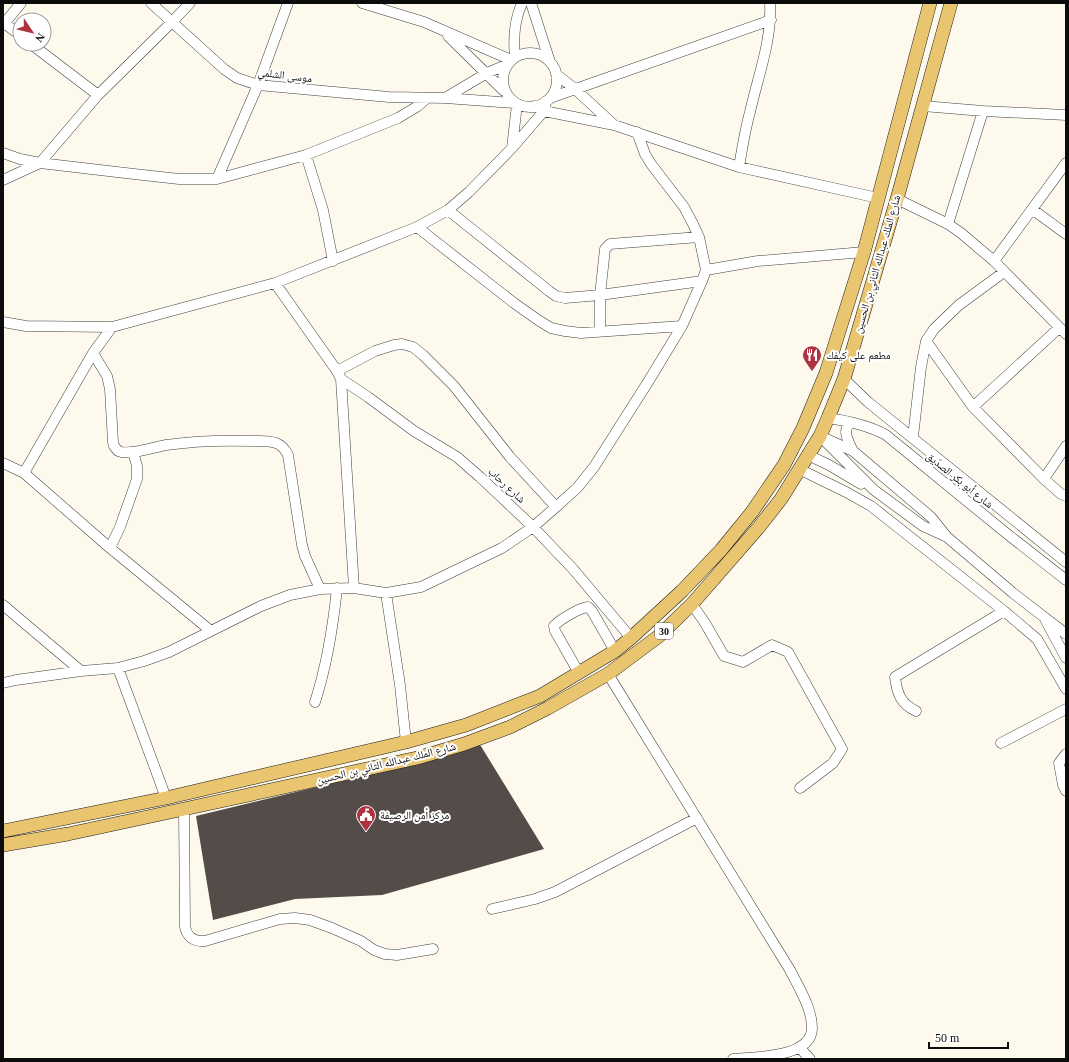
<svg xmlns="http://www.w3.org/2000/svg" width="1069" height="1062" viewBox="0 0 1069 1062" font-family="'Times New Roman','Noto Naskh Arabic',serif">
	<rect width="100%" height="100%" fill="#fdf9ec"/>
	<path fill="#534c49" d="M479,743L544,849L382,895L295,899L213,920L196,816L329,784Z"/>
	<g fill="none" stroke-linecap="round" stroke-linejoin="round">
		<g stroke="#3f3f3f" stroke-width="11">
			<path id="minor" d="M151,3L224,69L237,78L258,85L389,97L445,98L515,103
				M362,3L424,22L511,60
				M531,3L550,62
				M4,23L20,35
				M3,25L21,3
				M448,36L504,91
				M31,44L98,95
				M503 80a27 27 0 1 1 54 0a27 27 0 1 1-54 0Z
				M515,57C513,38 514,21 522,3
				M556,74L575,89L614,125
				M445,98L487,73L508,64
				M550,98L771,20
				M534,106L544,111L614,125L739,167L878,198
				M923,106L983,111L1066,115
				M512,148L517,104
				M3,153L20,159L40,163L134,174L179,179H217L306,155L398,118L418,106L427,98
				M306,155L323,210L333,261
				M739,167C742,149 745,130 750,112C758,76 772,41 770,3
				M217,179L258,85L288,3
				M3,180L40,163L98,95L172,22L190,3
				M897,199L948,224L961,233L994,261L1066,334
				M1032,209L1066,234
				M448,210L549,291L556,296L565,298L600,295L702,281
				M948,224L983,111
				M417,227L514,303L538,320L551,328L565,331L581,333L682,326
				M994,261L1066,163
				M706,270L758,261L864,252
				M275,283L337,371L341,379L354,588
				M3,322L26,326L112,327L275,283L417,227L448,210L469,192L512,148L544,111L546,101
				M600,331V295L605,249L610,244L699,237
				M926,341L973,407L1044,479L1061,494L1066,496
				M93,353L107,376L110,389L113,442L114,446L118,451C129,456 154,447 166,445C194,441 223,440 252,441C259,441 268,440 276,443C282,445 285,449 288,455L302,545L305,556L320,589
				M337,371L375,351L394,345L402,344L413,347L423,355L454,386L510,457L556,507
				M341,379L368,397L414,431L457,457L480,477L533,527L573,569L631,638
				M844,379L868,402L1066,562
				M973,407L1059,328
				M828,418C849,421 868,425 886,435L1006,533L1066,580
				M850,422C842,431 848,441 853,451
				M820,436L853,451L931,517L947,537L1013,593L1066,634
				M913,437L921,367L926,341L934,329L959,305L1004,272
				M824,440L874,490L923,526L947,537
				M808,455L829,465L861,484
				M3,463L24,473L110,548L211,631
				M799,469L846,492L871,506L1004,611L1037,639L1066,689
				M24,473L93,353L112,327
				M1044,479L1066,446
				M110,548L120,527L137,479V466L133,452
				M386,593L400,685L406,742
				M692,604L705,623L724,656L743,662L772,645L788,652L842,749L833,763L800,788
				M3,605L81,671
				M1046,621L1066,658
				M118,668L166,798
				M579,673L555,631L554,626C559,620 581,607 588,607L592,611L615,651
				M608,674L790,970C799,988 812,1008 812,1028C812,1058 754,1057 733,1059
				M3,683L16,680L81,671L118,668L144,661L169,652L261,606L290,595L320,589L354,588L386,593L421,587L502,548L533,527L556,507L577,488L594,467L648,382L682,326L702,281L706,270L699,237L693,224L684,207L651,164L645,154L637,132
				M315,702C327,665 333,627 337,588
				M916,711C901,704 897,694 895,677L1004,611
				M1001,743L1066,709
				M1066,754L1059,763L1063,785L1066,791
				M184,809L185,927C187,937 194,942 205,941L280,919L295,918L310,920L332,928L361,941L374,950L385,954L397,955L433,949
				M492,909L535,899L555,892L697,818
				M800,1048L810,1059"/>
		</g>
		<g stroke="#1d1d1d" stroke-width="14">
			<path id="major" d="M3,831L166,798L406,742L466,725L540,696L615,651L631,638L682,591L721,550L752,512L784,465L803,428L826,373L864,252L930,3
				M3,845L68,834L184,809L417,758L464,744L510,727L548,708L608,674L659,636L692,604L759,527L781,499L820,436L828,418L844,379L897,199L951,3"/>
		</g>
		<use href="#minor" stroke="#fff" stroke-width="10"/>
		<use href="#major" stroke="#eac56f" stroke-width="13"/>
	</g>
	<defs>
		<g id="restaurant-pin" transform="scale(1)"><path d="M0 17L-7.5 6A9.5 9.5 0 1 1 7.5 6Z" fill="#ad3340" stroke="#fff"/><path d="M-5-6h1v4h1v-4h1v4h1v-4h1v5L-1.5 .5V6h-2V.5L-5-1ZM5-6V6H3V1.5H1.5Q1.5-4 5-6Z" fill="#fff"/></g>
		<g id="civic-pin" transform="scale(1)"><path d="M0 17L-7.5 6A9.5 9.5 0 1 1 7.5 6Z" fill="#ad3340" stroke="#fff"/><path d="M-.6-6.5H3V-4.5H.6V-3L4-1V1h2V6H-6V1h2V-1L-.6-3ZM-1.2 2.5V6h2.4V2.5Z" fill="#fff"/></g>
	</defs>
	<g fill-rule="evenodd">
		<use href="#restaurant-pin" x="812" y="355"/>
		<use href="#civic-pin" x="366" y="815"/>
	</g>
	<g text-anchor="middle" stroke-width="4" stroke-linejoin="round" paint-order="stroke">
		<rect fill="#fff" stroke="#555" stroke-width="1" x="655" y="623" width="18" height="16" rx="3"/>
		<g font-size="10" font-weight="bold" fill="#0c0c0c">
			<text x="664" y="635">30</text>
		</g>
		<g font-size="11" fill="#0c0c0c" stroke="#fff">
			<text transform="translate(285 75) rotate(7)" y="4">موسى الشلمي</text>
			<text transform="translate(877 264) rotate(-74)" y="4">شارع الملك عبدالله الثاني بن الحسين</text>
			<text transform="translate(960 480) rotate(39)" y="4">شارع أبو بكر الصدّيق</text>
			<text transform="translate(507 485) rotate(43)" y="4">شارع رحاب</text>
			<text transform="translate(386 763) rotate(-14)" y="4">شارع الملك عبدالله الثاني بن الحسين</text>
		</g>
		<g font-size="11" fill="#0c0c0c" stroke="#fff" text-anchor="start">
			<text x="826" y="359">مطعم على كيفك</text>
			<text x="380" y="819">مركز أمن الرصيفة</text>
		</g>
	</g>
	<rect width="1069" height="1062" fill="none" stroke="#0c0c0c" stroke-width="8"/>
	<g transform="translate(32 32) rotate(125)"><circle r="19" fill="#ffffff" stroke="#9e9e9e"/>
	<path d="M0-3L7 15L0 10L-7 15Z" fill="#ad3340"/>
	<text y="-6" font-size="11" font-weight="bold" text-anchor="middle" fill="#0c0c0c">N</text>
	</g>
	<path d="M929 1042v6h79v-6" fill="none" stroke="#0c0c0c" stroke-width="2"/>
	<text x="935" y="1042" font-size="12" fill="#0c0c0c" stroke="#ffffff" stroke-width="3" paint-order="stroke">50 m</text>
</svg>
